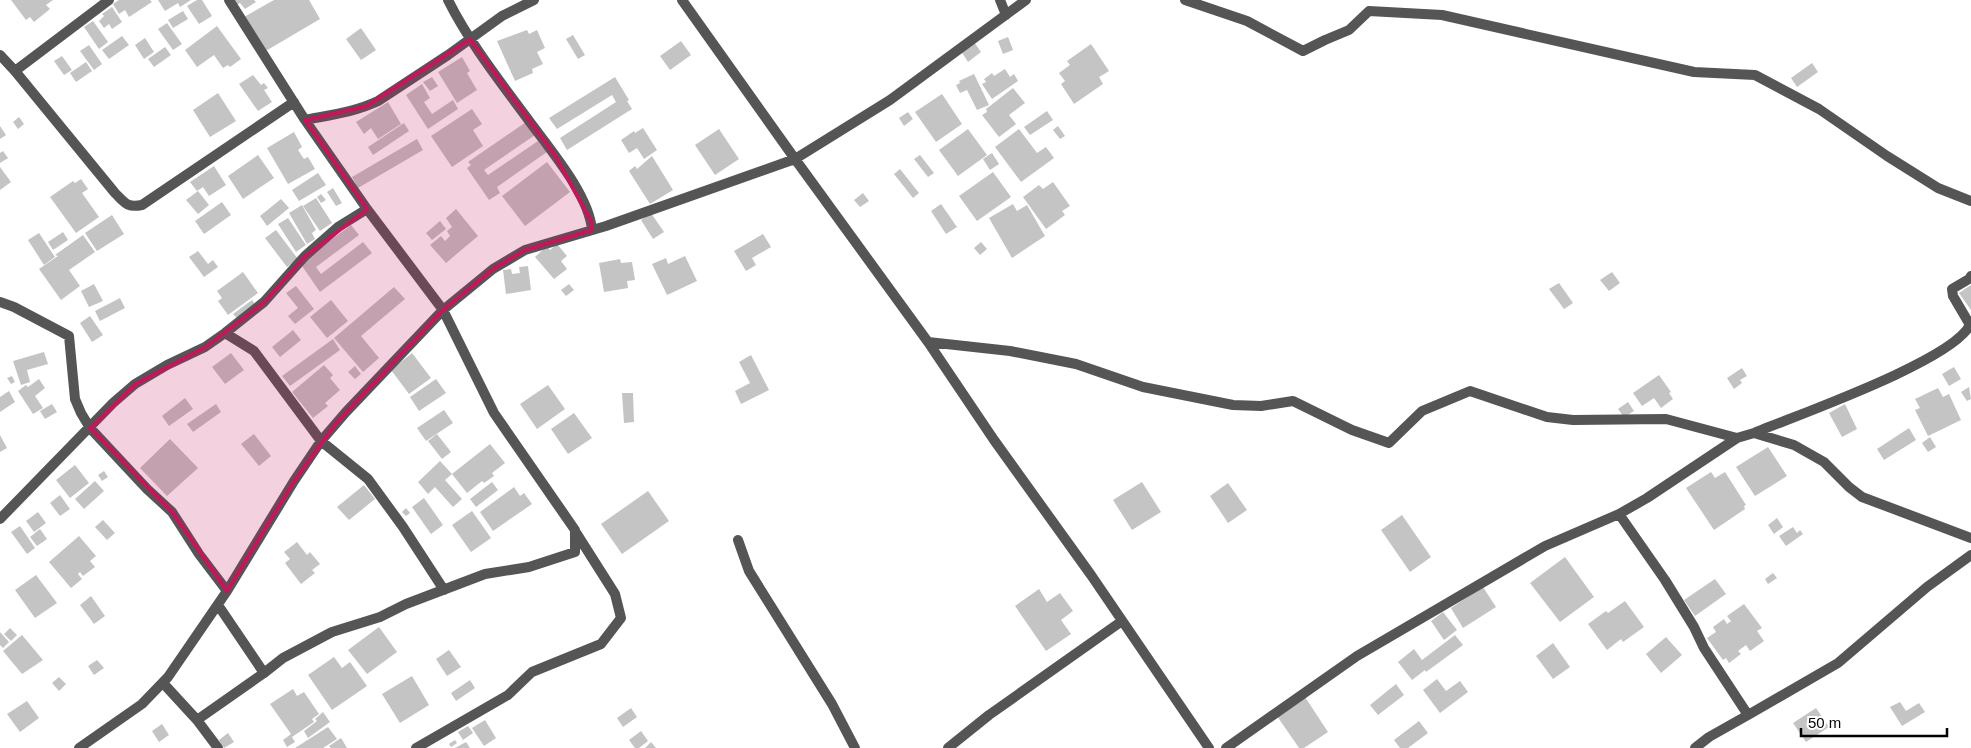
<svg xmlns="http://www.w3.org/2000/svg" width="1971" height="748" viewBox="0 0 1971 748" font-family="Arial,sans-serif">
	<rect width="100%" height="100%" fill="#fff"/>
	<path fill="#c4c4c4" d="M11,0H53L46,5L50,9L34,22L30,17L26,20Z
		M119,0H150L152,2L129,17L125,10L119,14L113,4Z
		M158,0H191L180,7L178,3L165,11Z
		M197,0H202L212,16L199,24L187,6Z
		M234,0H254L256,2L245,9L240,3L237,5Z
		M274,0H309L320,19L264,52L244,17Z
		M112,7L122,22L112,29L109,24L104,28L99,21L104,16L102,14Z
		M183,11L188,19L173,28L168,20Z
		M93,21L108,42L99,49L84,27Z
		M167,23L182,44L173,50L158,29Z
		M217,26L241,59L230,67L228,65L223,68L214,55L197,67L185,50Z
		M361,28L376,50L361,60L346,39Z
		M527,30L529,34L537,30L545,48L537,52L543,64L532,69L533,73L515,81L497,41Z
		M573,35L585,55L578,59L566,39Z
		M122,36L129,45L109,59L102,50Z
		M1008,37L1013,50L1003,54L998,41Z
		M145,38L154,52L144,59L135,45Z
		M681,41L691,55L670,70L660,56Z
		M974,42L981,52L968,62L961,51Z
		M1091,44L1109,71L1099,77L1103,84L1074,104L1061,84L1065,81L1059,73L1070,65L1067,61Z
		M89,45L102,64L94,70L80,51Z
		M165,47L171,55L154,67L148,59Z
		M62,56L72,70L64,75L54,61Z
		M462,57L470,71L467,73L477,90L457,103L438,72Z
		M86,62L92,71L76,82L70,73Z
		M1812,63L1818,72L1797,87L1791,78Z
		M1005,69L1010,77L1014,74L1018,81L992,99L982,84L986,82L984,79L992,73L994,76Z
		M974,74L989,105L977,110L967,90L960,93L956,85L960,83L959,81Z
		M253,75L261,85L264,83L268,88L264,90L272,102L258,111L239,84Z
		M432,77L438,86L430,91L423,82Z
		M615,77L629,100L627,101L632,109L567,150L560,138L616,102L612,95L557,129L549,118Z
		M422,84L430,98L424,102L432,114L453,100L458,109L428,129L406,95Z
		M1013,88L1025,103L1009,115L1016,124L999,137L982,115L987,112L986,109Z
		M218,93L236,121L210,137L193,110Z
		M942,94L962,124L936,142L915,112Z
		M388,102L401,124L378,139L371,128L364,134L356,122Z
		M472,109L482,124L473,130L483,146L452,167L431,136Z
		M1047,111L1053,120L1030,135L1024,127Z
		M908,112L913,119L904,126L899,118Z
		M19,117L24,124L18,129L13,122Z
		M526,122L535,135L484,170L488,175L538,141L547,152L497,187L500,193L489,200L467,168L471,165L468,162Z
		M404,123L409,131L373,155L368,147Z
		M0,126L6,135L0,139Z
		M1058,126L1065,136L1060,139L1053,130Z
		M643,128L657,150L644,159L637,148L629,153L621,140L634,131L635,133Z
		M719,129L739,159L715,175L695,145Z
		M968,129L987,155L958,176L939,150Z
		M1019,129L1037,153L1046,147L1054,158L1021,182L995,147Z
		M294,132L302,147L298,150L304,159L308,157L315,169L288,184L267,148Z
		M417,139L423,150L358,188L352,177Z
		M3,151L8,158L0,163V153Z
		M992,153L999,164L990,170L983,159Z
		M258,155L274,178L243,199L228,176Z
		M920,155L934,173L928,177L914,159Z
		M652,156L673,190L650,204L629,171L635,166L637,169Z
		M547,162L570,192L525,226L502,196Z
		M214,166L226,185L209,196L203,187L197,191L190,182Z
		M0,167L11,182L0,190Z
		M900,169L919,193L913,198L894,174Z
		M993,172L1011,197L977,221L959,196Z
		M318,173L326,185L299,201L292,190Z
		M81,179L88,189L82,193L99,217L76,233L50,197L73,181L75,183Z
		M1053,182L1070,206L1062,211L1065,215L1046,229L1023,197L1039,185L1043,189Z
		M333,188L342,203L336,206L327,192Z
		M198,191L209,205L198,214L186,200Z
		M863,193L869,201L860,207L854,200Z
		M321,194L326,200L321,203L317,197Z
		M316,198L332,223L320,231L303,206Z
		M281,199L289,208L267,226L260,216Z
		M222,202L231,215L204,234L195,221Z
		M941,204L957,227L946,234L931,211Z
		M1013,204L1017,211L1027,205L1045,236L1012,258L989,218Z
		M302,205L316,230L312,233L315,239L307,244L289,213Z
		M456,209L478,236L446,263L430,245L441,236L445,241L450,236L447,231L452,227L446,218Z
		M651,213L664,232L653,239L641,220Z
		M112,215L124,234L97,251L85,233Z
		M288,218L306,245L296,252L278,224Z
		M440,221L446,229L432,240L426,233Z
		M351,225L359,235L316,267L321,274L363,242L372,253L320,292L300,263Z
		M276,230L298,259L287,267L265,238Z
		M63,232L68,240L53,250L48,242Z
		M39,233L55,257L44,265L28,240Z
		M763,234L771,247L752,258L756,265L746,271L734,251Z
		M83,235L95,252L69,270L80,286L61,300L39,269L58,256L55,255Z
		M981,242L987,249L980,255L974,248Z
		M557,244L567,256L561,261L567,269L554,279L535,257L547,246L550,250Z
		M198,251L208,264L213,260L218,267L204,277L189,257Z
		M685,256L697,281L667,295L652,264L666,258L668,264Z
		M620,259L621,263L632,262L635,280L627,281L628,288L604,292L599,263Z
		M528,266L531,290L506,294L503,270L511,269L512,274L520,273L519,267Z
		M243,272L258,293L228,315L218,301L222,298L217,291Z
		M1612,272L1620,283L1609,291L1600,280Z
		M1559,283L1573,303L1564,309L1549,289Z
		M94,284L103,301L89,307L81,291Z
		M569,284L574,290L566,296L561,290Z
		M1971,285V310L1959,293Z
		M296,286L314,309L295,324L288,316L298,308L286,293Z
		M394,287L405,299L361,336L379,358L363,372L334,338Z
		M120,298L125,308L100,321L95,311Z
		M252,300L256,305L238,319L233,314Z
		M331,300L348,321L327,338L310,317Z
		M90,316L103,335L92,342L80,323Z
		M293,330L301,340L280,357L272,347Z
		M333,339L340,350L290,386L282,376Z
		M44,352L48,364L27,370L30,382L21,385L13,361Z
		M231,353L244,370L225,384L212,367Z
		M412,353L431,378L409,394L391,370Z
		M751,355L769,390L741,404L735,391L750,383L739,362Z
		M324,365L333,375L330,378L340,390L325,403L328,406L313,418L292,392Z
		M355,366L361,374L355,379L348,372Z
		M1954,367L1961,379L1949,386L1942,374Z
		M1742,368L1747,376L1740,380L1742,383L1734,389L1727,378Z
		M1659,375L1671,392L1669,393L1673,399L1661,408L1654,398L1642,406L1633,393Z
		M12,376L15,382L11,384L7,378Z
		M39,379L45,388L35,396L43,408L33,414L18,391L26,385L28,387Z
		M436,379L446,393L419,411L410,397Z
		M548,385L565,409L537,429L520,404Z
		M1969,387L1971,399L1967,401L1961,392Z
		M1938,388L1943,397L1949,394L1961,420L1928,436L1915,410L1920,408L1915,399Z
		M9,391L15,402L0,412V397Z
		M622,393H633L634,422L624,423Z
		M185,398L193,409L169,426L162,416Z
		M1628,402L1634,411L1624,417L1618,409Z
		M52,404L57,412L45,419L40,411Z
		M216,404L221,412L193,432L187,424Z
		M1845,404L1857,429L1842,437L1829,413Z
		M444,410L453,423L426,441L417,428Z
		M574,413L592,438L568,454L551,429Z
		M1909,428L1916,440L1884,460L1877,449Z
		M254,434L271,456L259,466L241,444Z
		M437,434L451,452L442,459L428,441Z
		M0,435L7,448L0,452Z
		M1930,437L1936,447L1928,452L1922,443Z
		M170,439L198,468L167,496L140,468Z
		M490,444L505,463L492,473L494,476L484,483L482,481L467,493L452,474Z
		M1768,447L1787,476L1755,496L1736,467Z
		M440,461L452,474L445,480L462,499L453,507L435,487L428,494L418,482Z
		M75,465L89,483L70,498L56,480Z
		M104,471L108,477L102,481L98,475Z
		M1711,472L1715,478L1725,472L1746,505L1744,506L1745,509L1714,530L1686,488Z
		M95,481L104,491L84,509L75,499Z
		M492,482L498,490L476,507L470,499Z
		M1142,482L1161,512L1132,530L1113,500Z
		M1228,483L1247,510L1228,523L1210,496Z
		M364,485L375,499L349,520L337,507Z
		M514,487L520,496L524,493L532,504L493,531L480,512Z
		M648,491L669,521L622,554L601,524Z
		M60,495L70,509L60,516L50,503Z
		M424,498L443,525L431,534L412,507Z
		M406,508L410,513L406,516L402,512Z
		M472,511L491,538L471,552L452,525Z
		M38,512L46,523L34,532L26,521Z
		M1402,515L1431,557L1410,572L1381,530Z
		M1777,518L1783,527L1774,534L1768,525Z
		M103,520L115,533L107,540L95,527Z
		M20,526L35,548L27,554L11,532Z
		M1793,527L1797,533L1800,530L1803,534L1786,546L1779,536Z
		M40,529L47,539L37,546L30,537Z
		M79,536L96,556L90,561L95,567L83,576L80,572L78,574L82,579L71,588L49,562Z
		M297,542L307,555L310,552L320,564L312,570L315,573L301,584L285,563L290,559L284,552Z
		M1565,557L1594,597L1560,622L1530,583Z
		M1773,573L1777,578L1768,584L1765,579Z
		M36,575L57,603L35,618L15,590Z
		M1715,579L1726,594L1695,616L1684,600Z
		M1483,587L1496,607L1463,628L1451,608Z
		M1039,589L1047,602L1060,593L1073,611L1061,620L1071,634L1046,651L1015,606Z
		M91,596L105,616L94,624L80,605Z
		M1625,601L1644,627L1623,642L1621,639L1607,650L1588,624L1606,611L1608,613Z
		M1744,604L1762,628L1757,631L1764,641L1750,651L1746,645L1738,651L1741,654L1729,663L1726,658L1723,660L1707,638L1716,632L1713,627L1724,619L1727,624L1731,621L1727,616Z
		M1443,612L1457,630L1444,640L1431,621Z
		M379,627L397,652L367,674L348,650Z
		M10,628L17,635L11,641L4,634Z
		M0,632L9,642L3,648L0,645Z
		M22,635L43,660L22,674L3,651Z
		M1455,635L1463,645L1426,672L1425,670L1412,680L1398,662L1414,649L1422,660Z
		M1666,637L1682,655L1661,673L1646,654Z
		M1553,643L1570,667L1553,679L1536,656Z
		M449,650L461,667L447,676L436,659Z
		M334,657L342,668L350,662L367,686L332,710L308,675Z
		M97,660L104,668L94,675L88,666Z
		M412,676L429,705L400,723L382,694Z
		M59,677L66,684L59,691L52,683Z
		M1437,679L1446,691L1460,681L1468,692L1440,713L1423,690Z
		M470,680L475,688L456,701L451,693Z
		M1396,684L1404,695L1378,715L1370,705Z
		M293,689L297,696L304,692L319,714L312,719L314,722L292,737L295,742L287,747L283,740L291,734L270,704Z
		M1305,697L1328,732L1304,748H1299L1277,716Z
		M27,701L39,718L20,732L7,714Z
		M1900,702L1906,711L1919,703L1925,712L1902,726L1890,707Z
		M631,708L637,717L623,727L617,718Z
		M1816,708L1829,727L1806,742L1793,723Z
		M323,712L330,722L308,738L304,731L317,721L315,719Z
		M485,720L496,738L484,746L472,728Z
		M1419,721L1428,733L1408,748H1400L1394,740Z
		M162,724L169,735L159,742L152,731Z
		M468,726L473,733L463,740L458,732Z
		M328,727L337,739L323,748H295Z
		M641,731L648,741L639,748H635L629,740Z
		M228,733L234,742L224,748L219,740Z
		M341,738L347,748H331L329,746Z
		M455,740L457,743L451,747L449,744Z
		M466,742L470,748H455Z
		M651,742L656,748H645Z"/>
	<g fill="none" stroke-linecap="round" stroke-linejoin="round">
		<path stroke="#555" stroke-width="10" d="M448,0C469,42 499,80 527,118C548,147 589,194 592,230
			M682,0L795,159L928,342L994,440L1091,575L1209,748
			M1000,0L1006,15
			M1185,0L1247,21L1303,51L1325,40L1349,30L1369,11L1442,15L1694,72L1755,75L1819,109L1887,156L1938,188L1971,201
			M0,55L15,71L115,193C125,203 127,208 142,205L294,102
			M15,71L109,0
			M305,120C330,115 355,112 378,101L448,55L502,16L534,0
			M0,302L14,307L69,336L75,399L81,413L90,428L147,489L172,512L199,554L227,591
			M225,333L254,351L321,441L368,479L403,527L444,590
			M928,342L1010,351L1076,364L1143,387L1233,405L1261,406L1293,401L1352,430L1389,443L1422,411L1470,391L1547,417L1573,420L1666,419L1737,438
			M1754,433C1797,415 1952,361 1970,325L1953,296L1952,289L1969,279L1971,276
			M1619,514L1665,580L1694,627L1704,648L1748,715L1709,737L1695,748
			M0,519L113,403L135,384L167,365L205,347L225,333L264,302L305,256L338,227L367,209
			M738,540L749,571L832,704L855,748
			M218,605L264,673L283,658L332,632L380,617L406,604L485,574L529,567L575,552V530L494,413L443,310L367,209L305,120L229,0
			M163,683L197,720L218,748
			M1748,715L1838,663L1927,587L1971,555
			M197,720L264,673
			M79,748L142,704L168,677L227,591L294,481L321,441L346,412L443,310L493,269L525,250L606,226L795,159L890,100L1026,0
			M416,748L508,695L532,672L601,644L621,618L615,594L575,531
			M948,748L989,715L1122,621
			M1226,748L1357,656L1545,546L1619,514L1647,498L1737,438L1754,433L1794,445L1824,462L1849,487L1862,497L1971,538"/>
	</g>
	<path fill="#c2185b" fill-opacity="0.2" stroke="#c2185b" stroke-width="4" stroke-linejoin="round" d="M470,39L555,155L591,221L592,230L525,250L493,269L443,310L336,423L294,481L227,591L172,512L90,428L135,384L205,347L264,302L305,256L367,209L305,120L366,106Z"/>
	<path d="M1801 728v8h146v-8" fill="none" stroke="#000000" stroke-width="2.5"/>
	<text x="1808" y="728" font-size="15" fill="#000000" stroke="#ffffff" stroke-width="4" paint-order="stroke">50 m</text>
</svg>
